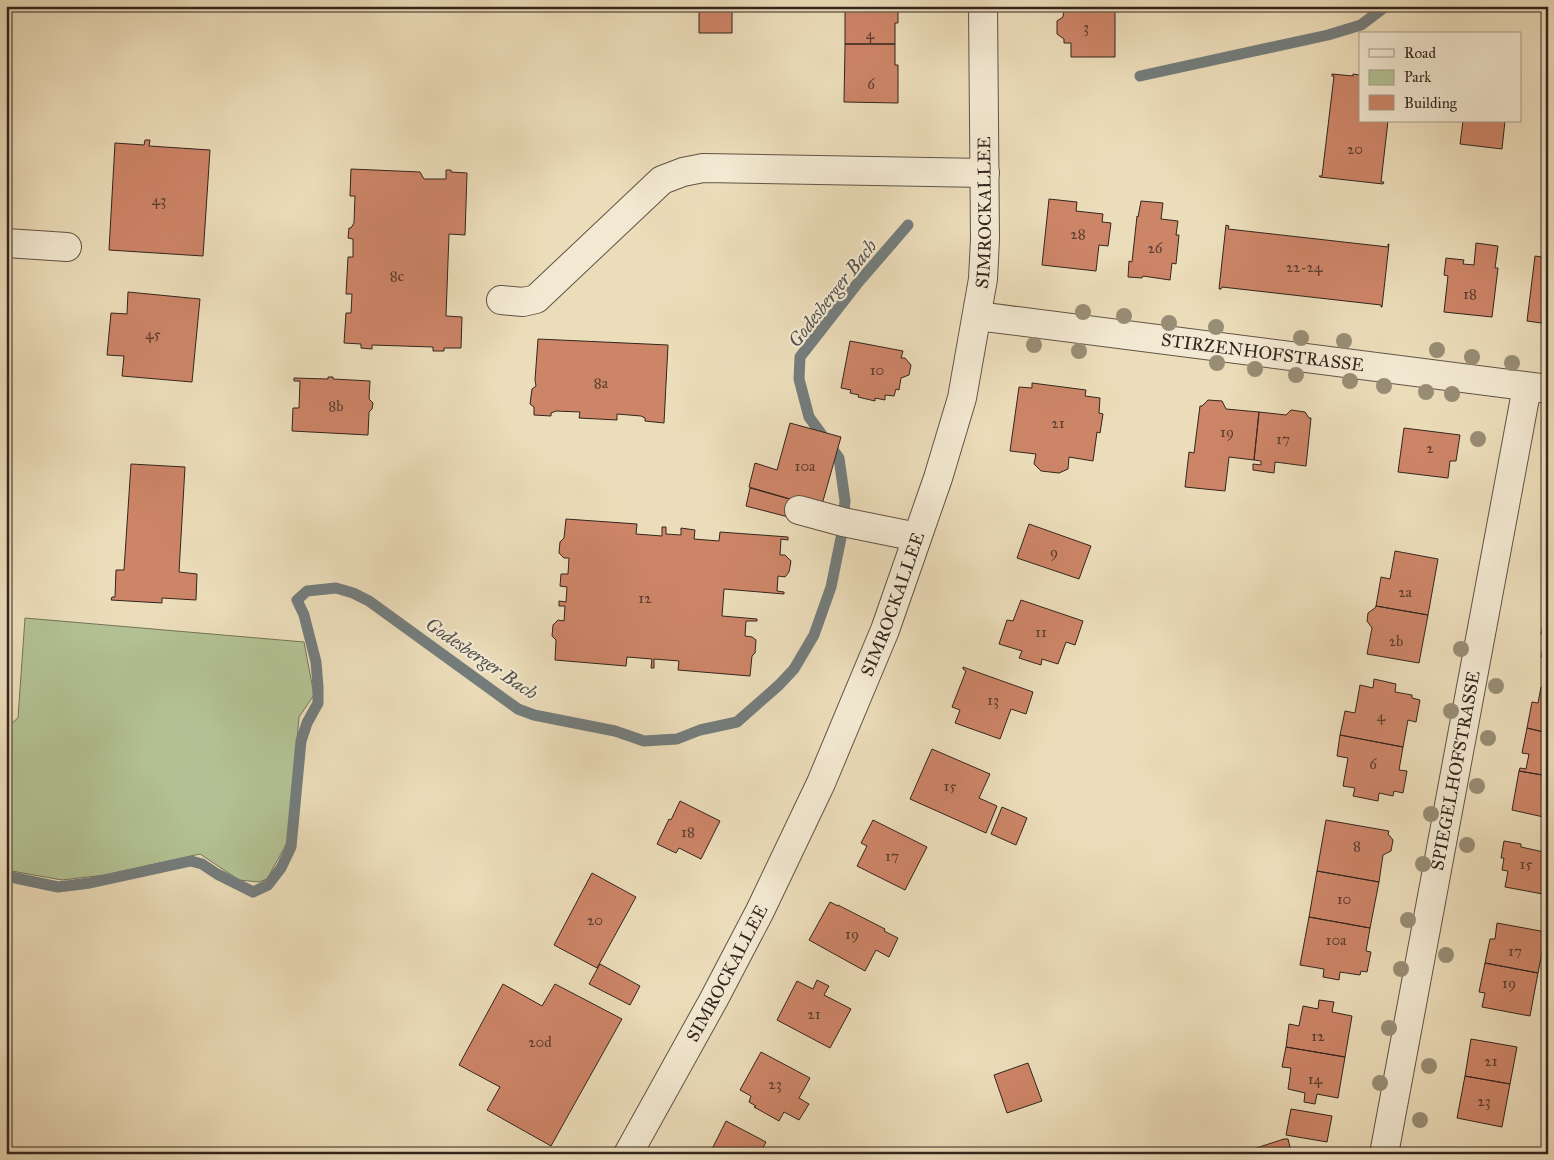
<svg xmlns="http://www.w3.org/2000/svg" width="1554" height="1160" viewBox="0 0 1554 1160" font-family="'IM FELL Great Primer',serif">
	<rect width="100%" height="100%" fill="#ecddba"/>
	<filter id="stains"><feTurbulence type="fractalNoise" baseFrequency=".004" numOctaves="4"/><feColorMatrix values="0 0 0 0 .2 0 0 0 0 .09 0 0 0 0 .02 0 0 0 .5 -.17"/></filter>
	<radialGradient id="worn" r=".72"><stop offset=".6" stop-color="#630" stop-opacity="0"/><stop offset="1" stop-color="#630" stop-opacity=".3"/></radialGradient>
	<path fill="#b3c294" stroke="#737459" d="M25,618L304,642L314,695L299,717L288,841L267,879L259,882L239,880L200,854L105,875L62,880L6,870V728L18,718Z"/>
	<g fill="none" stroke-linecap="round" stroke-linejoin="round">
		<path stroke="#747d7d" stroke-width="11" d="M1140,76L1328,35L1361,25L1386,6
			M6,876L58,887L90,883L191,861L202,864L217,874L253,892L268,885L281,868L291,847L301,741L307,723L318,703V687L316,662L304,615L297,600L307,591L336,588L353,593L369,601L518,709L534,715L615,731L644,741L677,739L700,730L737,722L779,685L794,669L814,635L831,587L842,533L845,501L839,458L809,417L799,379L800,357L857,284L908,225"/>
	</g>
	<path fill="#cd8568" stroke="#33251e" d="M845,6H898V23H895V44H845Z
		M699,9H732V33H699Z
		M1064,9H1115V57H1071V43H1064V39L1057,34V21L1063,17Z
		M845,44H895V65H898V103L844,102Z
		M1332,74L1353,76V74L1360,75V121H1388L1381,182H1384L1383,184L1320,177L1319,176H1322L1334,76H1332Z
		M1463,121H1505L1502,149L1460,144Z
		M145,140H150L149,146L210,150L203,256L109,250L115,143L144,145Z
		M351,169L420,172L424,179H446V170H451V172L467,173L465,235L449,234L446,316L462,317L461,348H444V351H433V347L372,345V349L361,348V344L344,343L346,313H351L352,294H346L348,257H353V239L348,238L349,228H351L354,223L355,196H350Z
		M1049,199L1077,202L1076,211L1103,214L1102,222L1111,223L1108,246L1099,245L1096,271L1042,265Z
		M1141,201L1163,203L1161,219L1178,221L1176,235H1179L1176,264L1172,263L1170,280L1143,276L1142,278L1128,277L1129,261L1132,262L1137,216L1138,217Z
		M1226,225L1229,226L1228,229L1388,247V244H1389L1382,307H1381V305L1222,287L1221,289H1219Z
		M1476,243L1498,246L1495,268H1498L1492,317L1444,312L1448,276L1444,275L1446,258L1464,260L1463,264L1474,265Z
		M1535,256L1548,258V324L1527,321Z
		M128,292L200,299L192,382L122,376L124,356L107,355L111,313L127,314Z
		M538,339L668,345L664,423L645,421V418L641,416L617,414V420L579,418L580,412L556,411L551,413V416L534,415V407L530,404L532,389L536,386L535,380Z
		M850,341L903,351L901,358H905L911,365L909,375L901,378L899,390L896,389L894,396L885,395V400L875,398V401L858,397L859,395L850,393L851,390L841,388Z
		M328,377H333V379L370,381L369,399L373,403L372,409L369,412L368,435L292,431L293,408H299L300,381H294V378L328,379Z
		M1032,383L1086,390L1085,396L1100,398L1099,413L1103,414L1100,433L1097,432L1093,461L1069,457L1068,469L1059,473L1041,471L1034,464L1036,454L1010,451L1019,387L1032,388Z
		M1208,400L1222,401L1226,409L1259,412L1254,460L1229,457L1225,491L1185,487L1189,452L1194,453L1200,406H1202Z
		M1291,410L1305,412L1309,418H1311L1306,466L1275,462L1274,473L1253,470V464L1261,465V461L1254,460L1259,412L1286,415Z
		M790,423L841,437L821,508L749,487L755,463L777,470Z
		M1404,428L1460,435L1456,461H1450L1448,478L1398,472Z
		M131,464L185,467L179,572L197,574L196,600L162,598V603L111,600L112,597H115L116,570H124Z
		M750,488L800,502L796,519L746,506Z
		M566,519L637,524L636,534L662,536V527H666V534L681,535V528L695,530L694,539L719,541L720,532L788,537V540L781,539L780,555H785L791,561L789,572L785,577L778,576L777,591L784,592V594L724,589L722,616L757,619V621H746L745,636L752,637L756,640L755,653L752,656L750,676L678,670L679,661L654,659V668H651L652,659L627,657L626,666L555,660L556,640L552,636L553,625L558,620L564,621L565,606H559V601L566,602L567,587L560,586L561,574H568L569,558H564L559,553L560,542L564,538Z
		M1029,524L1091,546L1079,579L1017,558Z
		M1395,551L1438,559L1428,615L1376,606L1381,577L1390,579Z
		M1021,600L1083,621L1075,645L1066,642L1058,664L1042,659L1041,665L1019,658L1022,651L999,644L1007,620L1013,621Z
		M1376,606L1428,615L1419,663L1367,654L1372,628L1367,621L1368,613L1375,608Z
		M1548,621V659L1541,657L1545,638L1541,634L1543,623Z
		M963,667L1033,692L1026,714L1011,709L1000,739L955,723L960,710L952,707L966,671L963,669Z
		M1374,679L1396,684L1395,692L1412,695V698L1420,700L1416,722L1408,720L1403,747L1340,735L1345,711L1355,713L1360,685L1373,688Z
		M1541,687L1548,688V733L1527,728L1532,702L1538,703Z
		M1527,728L1548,733V776L1519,771L1520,768L1526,769L1529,754L1522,753Z
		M1340,735L1403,747L1399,770L1407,771L1403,793L1394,791L1393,796L1379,793L1378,801L1353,796L1355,788L1343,786L1348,758L1337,756Z
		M932,749L990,774L979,798L997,806L986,833L910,799Z
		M1519,771L1548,776V818L1512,810Z
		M680,801L720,821L701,859L679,848L676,853L657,844L669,819L671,820Z
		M1002,807L1027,818L1016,845L991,834Z
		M873,820L927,847L905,890L857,866L867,846L861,843Z
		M1326,820L1389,831L1388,834L1393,840L1391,851L1383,855L1379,882L1317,871Z
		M1504,841L1521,844V847L1548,853V895L1505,887L1508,871L1502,870L1504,858H1501Z
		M1317,871L1379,882L1370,928L1309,917Z
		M592,873L636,897L597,968L554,945Z
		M830,902L838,906V905L885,929L884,931L898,938L889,957L876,950L865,971L809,940Z
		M1309,917L1370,928L1366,951L1371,952L1367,972L1361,971L1360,975L1340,972L1339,980L1323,977L1324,969L1300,965Z
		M1497,923L1546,932L1538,973L1485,963L1490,939H1495Z
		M1485,963L1538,973L1530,1016L1482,1007L1485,993L1479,992Z
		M600,964L640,986L630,1005L589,984Z
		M817,980L829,986L824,995L851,1009L830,1048L777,1020L797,981L813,989Z
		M503,984L542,1006L555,984L622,1019L551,1146L487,1110L500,1087L459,1065Z
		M1319,1000L1334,1002L1332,1012L1352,1016L1345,1057L1286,1047L1289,1024L1299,1026L1303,1006L1318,1009Z
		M1471,1039L1517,1047L1510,1084L1465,1076Z
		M1286,1047L1345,1057L1338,1098L1317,1094L1315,1104L1304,1102L1305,1093L1288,1089L1291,1068L1282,1067Z
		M761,1052L810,1078L799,1098L809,1104L799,1120L784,1112L779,1121L754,1107L756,1106L749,1102L751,1096L740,1090Z
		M1028,1063L1042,1101L1007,1113L994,1075Z
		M1465,1076L1510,1084L1502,1127L1457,1118Z
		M1291,1109L1332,1116L1327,1142L1286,1135Z
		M726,1121L766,1142L760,1154H698L701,1149L711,1151Z
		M1284,1139H1288L1291,1151L1294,1150L1295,1154H1245L1244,1152Z"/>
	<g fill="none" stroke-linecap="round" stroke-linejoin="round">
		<g stroke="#615345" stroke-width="30">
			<g id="minor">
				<path d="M6,243L67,247"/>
				<path d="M501,300L523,302L536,299L662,180L683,172L703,168L985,173"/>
				<path id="s1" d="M977,316L1548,389"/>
				<path d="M799,510L843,522L917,537"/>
				<path id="s2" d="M628,1154L714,999L760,911L821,783L885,630L938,478L962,398L983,279L985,239L983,6"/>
				<path id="s3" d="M1384,1154L1527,387"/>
			</g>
		</g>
		<use href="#minor" stroke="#f3e9d2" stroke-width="28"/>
	</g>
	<g fill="#988d75">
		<circle cx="1083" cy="312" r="8"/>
		<circle cx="1124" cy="316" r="8"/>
		<circle cx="1169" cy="323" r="8"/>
		<circle cx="1216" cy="327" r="8"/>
		<circle cx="1301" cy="338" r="8"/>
		<circle cx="1344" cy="341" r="8"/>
		<circle cx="1034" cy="345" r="8"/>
		<circle cx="1437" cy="350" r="8"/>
		<circle cx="1079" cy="351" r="8"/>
		<circle cx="1472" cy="357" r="8"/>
		<circle cx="1217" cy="363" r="8"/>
		<circle cx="1512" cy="363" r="8"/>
		<circle cx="1255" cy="369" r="8"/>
		<circle cx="1296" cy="375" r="8"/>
		<circle cx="1350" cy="381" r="8"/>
		<circle cx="1384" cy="386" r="8"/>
		<circle cx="1426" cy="392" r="8"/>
		<circle cx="1452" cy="394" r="8"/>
		<circle cx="1478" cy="439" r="8"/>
		<circle cx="1461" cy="649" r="8"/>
		<circle cx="1496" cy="686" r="8"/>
		<circle cx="1451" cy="711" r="8"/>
		<circle cx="1488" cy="738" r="8"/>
		<circle cx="1477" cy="786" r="8"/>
		<circle cx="1431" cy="814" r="8"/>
		<circle cx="1467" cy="845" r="8"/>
		<circle cx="1423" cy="864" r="8"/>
		<circle cx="1408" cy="920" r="8"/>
		<circle cx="1446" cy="955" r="8"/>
		<circle cx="1401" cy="969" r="8"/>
		<circle cx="1389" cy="1028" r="8"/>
		<circle cx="1429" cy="1066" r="8"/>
		<circle cx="1380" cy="1083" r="8"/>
		<circle cx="1420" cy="1120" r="8"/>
	</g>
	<g text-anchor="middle" stroke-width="4.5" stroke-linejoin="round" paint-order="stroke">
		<g font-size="15" fill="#5a3d30">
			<text x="1086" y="32">3</text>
			<text x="870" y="39">4</text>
			<text x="871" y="89">6</text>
			<text x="1355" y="154">20</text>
			<text x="159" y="205">43</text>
			<text x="1078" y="239">28</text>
			<text x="1155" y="253">26</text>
			<text x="1304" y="272">22-24</text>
			<text x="397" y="281">8c</text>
			<text x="1470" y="299">18</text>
			<text x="153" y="339">45</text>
			<text x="877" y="375">10</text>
			<text x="601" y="388">8a</text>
			<text x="336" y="411">8b</text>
			<text x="1058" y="428">21</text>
			<text x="1227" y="437">19</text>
			<text x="1283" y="444">17</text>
			<text x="1430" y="453">2</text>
			<text x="805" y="471">10a</text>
			<text x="1054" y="557">9</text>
			<text x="1405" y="597">2a</text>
			<text x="645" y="603">12</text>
			<text x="1041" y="637">11</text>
			<text x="1396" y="646">2b</text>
			<text x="993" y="705">13</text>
			<text x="1381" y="721">4</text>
			<text x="1373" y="769">6</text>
			<text x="950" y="791">15</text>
			<text x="688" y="837">18</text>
			<text x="1357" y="851">8</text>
			<text x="892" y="861">17</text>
			<text x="1526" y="869">15</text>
			<text x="1344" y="904">10</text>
			<text x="595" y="925">20</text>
			<text x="852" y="939">19</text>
			<text x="1336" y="945">10a</text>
			<text x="1515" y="956">17</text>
			<text x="1509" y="988">19</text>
			<text x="814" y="1019">21</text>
			<text x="1318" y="1041">12</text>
			<text x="540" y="1047">20d</text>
			<text x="1491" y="1066">21</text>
			<text x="1315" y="1084">14</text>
			<text x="775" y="1089">23</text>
			<text x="1484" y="1106">23</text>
		</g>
		<g font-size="18" fill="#33251e" stroke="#f3e9d2">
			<text dy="6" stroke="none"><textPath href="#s2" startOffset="1016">SIMROCKALLEE</textPath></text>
			<text dy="6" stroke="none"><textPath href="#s1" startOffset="288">STIRZENHOFSTRASSE</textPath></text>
			<text dy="6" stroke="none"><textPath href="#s2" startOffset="611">SIMROCKALLEE</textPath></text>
			<text dy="6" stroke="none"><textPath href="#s3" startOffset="390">SPIEGELHOFSTRASSE</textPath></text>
			<text dy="6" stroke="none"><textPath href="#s2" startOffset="206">SIMROCKALLEE</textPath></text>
		</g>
		<g font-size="19" font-style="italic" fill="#53514d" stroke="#f3e9d2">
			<text transform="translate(832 293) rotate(-52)" y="7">Godesberger Bach</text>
			<text transform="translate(482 658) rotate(34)" y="7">Godesberger Bach</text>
		</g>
	</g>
	<rect width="1554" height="1160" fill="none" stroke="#ecddba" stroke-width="25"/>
	<rect x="8" y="8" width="1539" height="1145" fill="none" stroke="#33251e" stroke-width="2.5"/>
	<rect x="12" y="12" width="1529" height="1135" fill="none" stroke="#33251e"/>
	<rect x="1359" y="32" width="162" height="90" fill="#f3e9d2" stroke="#a69b8a"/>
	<rect x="1369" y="49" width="25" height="8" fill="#f3e9d2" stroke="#a69b8a"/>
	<text x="1404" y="58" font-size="15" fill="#33251e">Road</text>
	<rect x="1369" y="70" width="25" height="15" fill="#b3c294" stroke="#a69b8a"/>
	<text x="1404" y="82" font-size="15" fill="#33251e">Park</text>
	<rect x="1369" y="95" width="25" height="15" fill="#cd8568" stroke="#a69b8a"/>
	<text x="1404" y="108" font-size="15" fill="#33251e">Building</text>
	<rect width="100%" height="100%" filter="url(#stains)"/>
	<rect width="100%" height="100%" fill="url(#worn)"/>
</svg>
